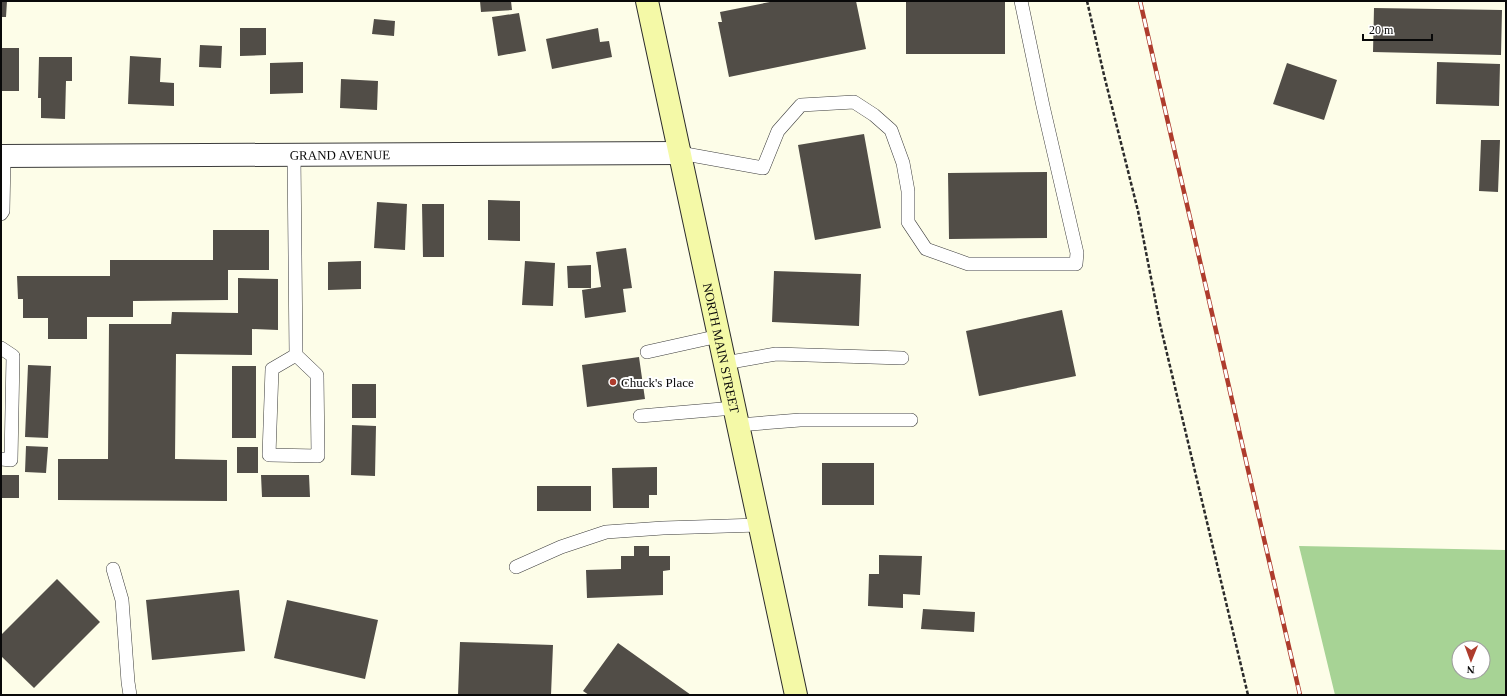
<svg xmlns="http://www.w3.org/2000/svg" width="1507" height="696" viewBox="0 0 1507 696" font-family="Georgia,serif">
	<rect width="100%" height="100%" fill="#fdfde8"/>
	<path fill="#a7d395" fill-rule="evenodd" d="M1299,546L1506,550V695H1335ZM1459,648H1483V672H1459Z"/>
	<path fill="#514d47" d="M1,1H7L6,17H1Z
		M480,1H511L512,10L481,12Z
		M775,1H856L866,49L729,77L718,22H722L720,12Z
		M906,1H1005V54H906Z
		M1374,8L1502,10L1501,55L1373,52Z
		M519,13L526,51L498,56L492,17Z
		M374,19L395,21L394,36L372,34Z
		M240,28H266V55L240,56Z
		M598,28L600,42L609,41L612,57L552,69L546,39Z
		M200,45L222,46L221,68L199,67Z
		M1,48H19V91H1Z
		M130,56L161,58L160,82L174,83V106L128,104Z
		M39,57H72V81H66L65,119L41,118V98H38Z
		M303,62V93L270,94V63Z
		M1437,62L1500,64L1499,106L1436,104Z
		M1287,63L1337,80L1324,120L1273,104Z
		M341,79L378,81L377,110L340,108Z
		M864,134L881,228L815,240L798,145Z
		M1481,140H1500L1498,192L1479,191Z
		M1047,172V238L949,239L948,173Z
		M488,200L520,201V241L488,240Z
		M377,202L407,204L405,250L374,248Z
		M422,204H444V257H423Z
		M213,230H269V270H228V300L133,301V317H87V339H48V318H23V299H18L17,276H110V260H213Z
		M626,248L632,288L623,289L626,312L585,318L582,290L601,287L596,252Z
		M361,261V289L328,290V262Z
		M525,261L555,263L553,306L522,305Z
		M591,265V288H568L567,266Z
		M774,271L861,274L859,326L772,322Z
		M238,278L278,279V330L252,329V355L176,354L175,459L227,460V501L58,500V459H108L109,324H171L172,312L238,313Z
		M1062,310L1076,376L979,396L966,331Z
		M639,357L645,399L587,407L582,365Z
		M28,365L51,366L48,438L25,437Z
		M232,366H256V438H232Z
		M352,384H376V418H352Z
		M352,425L376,426L375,476L351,475Z
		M26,446L48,447L46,473L25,472Z
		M237,447H258V473H237Z
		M822,463H874V505H822Z
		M657,467V495H649V508H613L612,468Z
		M1,475H19V498H1Z
		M261,475H309L310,497H262Z
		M537,486H591V511H537Z
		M634,546H649V556H670V570L663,571V595L587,598L586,570L621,569V556H634Z
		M879,555L922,556L920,595L903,594V608L868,606L869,574H879Z
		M57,579L100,622L34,688L1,656V635Z
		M239,590L245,651L152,660L146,600Z
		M287,600L378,620L365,679L274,658Z
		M923,609L975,612L974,632L921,629Z
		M460,642L553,645L551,695H458Z
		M618,643L691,695H589L583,691Z"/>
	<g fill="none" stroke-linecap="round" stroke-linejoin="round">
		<g stroke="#3c3c3c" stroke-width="14">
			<path id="service" d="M680,153L763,168L778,131L801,105L854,102L874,115L891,130L903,163L908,191V222L926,249L968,264H1076L1077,253L1043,106L1021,1
				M294,155L296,355L317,375L318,456L269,455L272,369L296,355
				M1,214L3,211L4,156
				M1,348L13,356L11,460L1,459
				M647,352L719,336
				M725,363L776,354L902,358
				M640,416L734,408
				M738,425L800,420H911
				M516,567L561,547L606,532L663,528L759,525
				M113,569L122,600L128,682L130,695"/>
		</g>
		<g stroke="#3c3c3c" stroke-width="24">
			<g id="minor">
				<path id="s1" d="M1,156L680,153"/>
			</g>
		</g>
		<g stroke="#2b2b2b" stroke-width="24">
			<g id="secondary">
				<path id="s2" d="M647,1L796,695"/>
			</g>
		</g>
		<path stroke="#2b2b2b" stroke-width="2.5" stroke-dasharray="4 2" stroke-linecap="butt" d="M1087,1L1104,75L1138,211L1160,324L1248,695"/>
		<use href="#service" stroke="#fff" stroke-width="13"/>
		<use href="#minor" stroke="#fff" stroke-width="22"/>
		<use href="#secondary" stroke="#f4f9a7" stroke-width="22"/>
		<g stroke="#ae3c2d" stroke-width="4.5">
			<path id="rail" d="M1140,1L1300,695"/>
		</g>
		<use href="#rail" stroke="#fff" stroke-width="3" stroke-dasharray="9" stroke-linecap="butt"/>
	</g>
	<circle fill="#ae3c2d" stroke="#fff" stroke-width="1.5" cx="613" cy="382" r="4"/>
	<g text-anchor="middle" stroke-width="4" stroke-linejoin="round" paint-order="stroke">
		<g font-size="13" fill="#090909" stroke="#fff">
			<text dy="5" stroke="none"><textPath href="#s1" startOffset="339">GRAND AVENUE</textPath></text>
			<text dy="5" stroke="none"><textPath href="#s2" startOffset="355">NORTH MAIN STREET</textPath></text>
		</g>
		<g font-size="13" fill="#090909" stroke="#fff" text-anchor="start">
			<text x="621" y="387">Chuck's Place</text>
		</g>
	</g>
	<rect width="1507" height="696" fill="none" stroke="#090909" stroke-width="4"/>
	<g transform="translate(1471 660) rotate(181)"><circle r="19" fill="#ffffff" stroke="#9d9d9d"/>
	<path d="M0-3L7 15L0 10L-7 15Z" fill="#ae3c2d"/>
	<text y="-6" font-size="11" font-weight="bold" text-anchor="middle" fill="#090909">N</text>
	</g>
	<path d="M1363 34v6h69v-6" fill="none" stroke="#090909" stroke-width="2"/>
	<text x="1369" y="34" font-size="12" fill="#090909" stroke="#ffffff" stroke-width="3" paint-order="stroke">20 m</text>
</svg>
